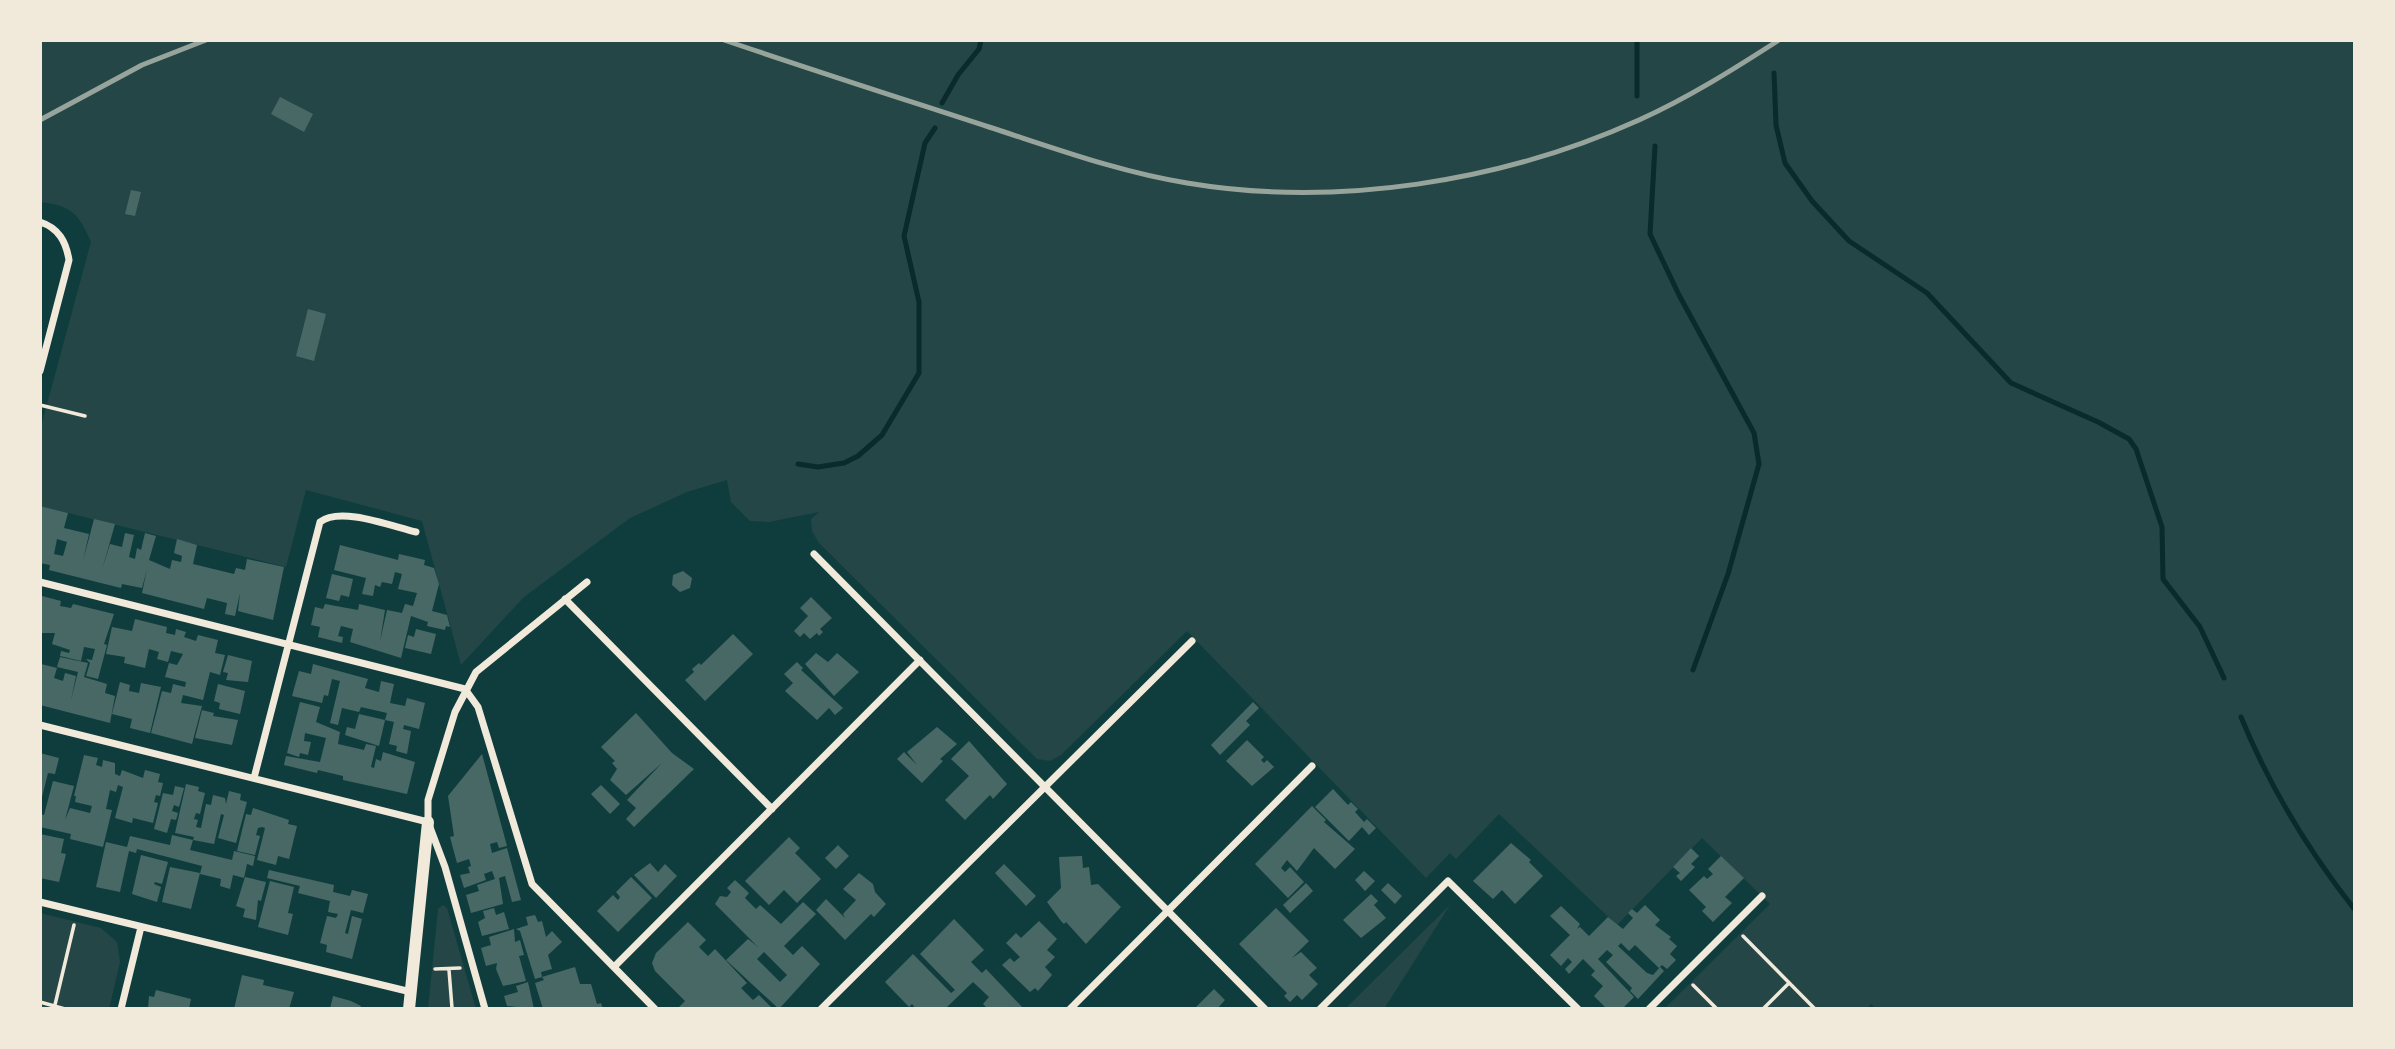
<svg xmlns="http://www.w3.org/2000/svg" width="2395" height="1049" viewBox="0 0 2395 1049" font-family="'Times New Roman',serif">
	<rect width="100%" height="100%" fill="#0f3d3e"/>
	<path fill="#244646" d="M40,40H2355V1009H1876L1871,1004L1867,1009H1664L1770,904L1702,838L1617,925L1499,814L1456,859L1450,853L1426,878L1187,631L1061,755L1050,761L1037,759L819,543L812,531L811,519L819,512L769,522L750,521L731,502L727,480L687,492L630,518L524,597L461,665L422,521L306,490L286,567L40,506V430L91,242C79,214 71,205 40,202Z
		M443,905L447,908L476,1009H428L438,909Z
		M1450,905L1384,1009H1345Z
		M40,913L101,928L117,942L120,962L109,1009H40Z"/>
	<g fill="none" stroke-linecap="round" stroke-linejoin="round">
		<path stroke="#0a2a2b" stroke-width="5" d="M1774,73L1776,125L1785,163L1812,201L1849,241L1927,293L2011,383L2098,422L2129,439L2136,449L2162,527L2163,579L2200,627L2224,678
			M1637,96V40
			M942,103L958,75L979,49L981,40
			M1655,146L1650,234L1679,295L1754,433L1759,464L1728,574L1693,670
			M798,464L818,467L844,463L858,456L882,435L919,373V302L904,236L925,143L935,128
			M2241,717C2270,788 2308,850 2355,910"/>
	</g>
	<path fill="#486865" fill-rule="evenodd" d="M280,97L313,114L304,132L271,114Z
		M131,190L141,192L135,216L125,214Z
		M308,309L326,314L314,361L296,356Z
		M40,506L68,513L64,528L89,534L83,561L94,519L115,524L102,570L110,544L122,547L125,533L134,535L129,557L135,559L137,548L141,550L145,533L156,536L149,560L170,569L172,560L181,562L182,556L174,553L177,539L197,545L193,564L234,574L236,568L245,570L247,559L284,567L273,620L238,611L240,593L235,616L225,614L227,603L207,598L204,609L142,593L147,569L142,588L122,584L121,588L49,570L50,565L40,563ZM57,539L67,542L63,556L54,554Z
		M340,545L398,560L399,554L425,560L424,565L434,568L439,584L432,611L447,615L450,627L446,626L445,630L427,626L428,622L411,616L401,658L350,642L353,629L341,626L338,636L343,637L342,643L318,637L320,627L311,625L315,607L323,609L325,604L358,610L359,604L385,610L380,641L387,610L402,613L405,604L413,606L417,593L398,589L402,574L395,572L392,584L382,582L380,587L375,585L373,596L362,594L366,578L334,570Z
		M683,571L692,578L690,588L680,592L672,585L673,575Z
		M332,574L353,579L349,597L341,595L339,601L326,598Z
		M42,596L61,601L60,606L71,608L73,604L114,614L104,644L107,645L98,679L86,676L90,663L86,659L92,660L95,649L84,647L81,661L60,656L61,651L69,653L70,650L52,644L55,633H40Z
		M811,597L832,618L820,629L823,632L819,636L817,633L810,639L804,633L800,637L794,631L808,616L800,608Z
		M135,619L167,627L166,633L175,635L176,629L186,632L184,637L196,641L198,635L218,640L215,653L225,655L220,675L210,672L203,700L183,695L181,703L202,706L192,744L151,733L162,691L171,693L173,684L185,687L186,682L165,677L169,663L177,665L183,654L171,651L168,662L157,659L159,652L149,649L145,668L124,663L125,657L106,654L112,627L132,631Z
		M416,629L436,634L431,654L405,648L408,635L414,637Z
		M733,634L753,654L705,701L685,680L694,672L692,669L699,663L701,665Z
		M816,653L828,662L837,653L859,672L834,696L805,664Z
		M228,655L252,661L248,682L226,680L228,673L223,672Z
		M60,657L88,663L84,677L107,684L105,693L115,696L110,723L40,705L41,664L57,668L54,678L63,681L65,673L76,676L71,700L78,672L57,667Z
		M797,662L803,668L801,670L843,708L835,715L829,708L817,720L785,691L793,683L784,674Z
		M313,664L368,679L365,688L379,692L381,681L394,684L390,703L405,706L407,698L425,703L419,729L404,725L403,729L411,731L407,754L396,751L397,746L389,744L394,722L385,720L387,713L361,707L359,712L342,708L338,725L330,723L340,681L332,679L328,696L324,695L322,703L292,696L299,671L311,674Z
		M120,682L130,685L129,691L139,693L141,683L161,687L150,733L130,728L132,719L112,714Z
		M218,684L245,691L240,714L219,709L220,703L214,701Z
		M300,702L320,707L316,722L340,732L338,744L364,750L366,744L376,746L371,767L374,768L376,759L381,761L383,752L415,762L407,794L343,780V776L318,770L317,773L284,765L286,756L320,762L326,738L305,733L304,741L311,742L308,755L300,753L299,757L287,753Z
		M1253,702L1259,708L1246,721L1250,725L1220,755L1211,745Z
		M202,710L214,713L213,716L238,720L232,745L195,738Z
		M636,713L672,753L694,769L634,827L626,819L636,808L627,800L662,763L626,795L610,780L617,769L612,763L615,761L601,747Z
		M359,714L385,720L379,746L345,735L347,727L355,729Z
		M937,727L957,744L940,759L943,761L922,783L897,759L904,752L917,765L907,752Z
		M1247,740L1264,757L1261,760L1264,763L1267,760L1274,767L1252,786L1226,761Z
		M969,741L1007,784L993,799L990,795L965,820L945,800L969,776L951,759Z
		M40,753L59,758L55,774L48,773L41,801Z
		M482,754L507,846L499,848L497,842L490,844L492,853L507,848L521,900L512,902L505,876L499,878L503,904L471,913L466,895L479,891L477,885L495,879L492,871L484,874L486,880L464,888L460,875L470,873L468,867L471,866L469,859L457,863L450,837L454,836L448,796Z
		M84,755L98,758L96,765L102,767L103,760L115,763V774L120,776L122,770L143,778L145,770L160,774L158,782L163,783L160,796L156,795L154,802L158,803L153,823L133,818L132,823L115,818L123,787L118,785L116,792L110,790L106,809L112,810L103,847L70,839L71,834L40,827V814L44,815L53,781L74,786L65,820L70,808L90,813L92,806L75,802L76,796H74Z
		M186,784L199,787L198,791L205,793L200,814L196,813L194,819L198,820L196,827L201,828L206,804L211,805L213,795L225,798L226,804L229,791L241,794L240,800L247,802L236,843L218,838L224,815L221,814L214,844L193,840L194,837L175,833Z
		M601,785L620,804L610,814L591,794Z
		M175,786L184,788L179,807L174,805L172,811L178,813L176,820L171,819L167,833L154,829L163,793L173,795Z
		M1333,789L1348,805L1351,802L1358,809L1355,812L1364,822L1367,819L1376,828L1369,835L1362,827L1349,841L1315,807Z
		M1312,806L1326,820L1324,822L1355,849L1335,869L1314,848L1297,871L1287,860L1281,868L1285,872L1290,867L1304,882L1288,898L1255,864Z
		M253,808L289,820L288,824L297,826L289,859L278,856L276,865L257,860L265,828L262,827L258,828L256,835L260,836L255,855L237,851L246,814L251,815Z
		M40,834L64,839L61,853L66,854L59,882L40,878Z
		M172,835L193,840L190,850L232,860L234,851L255,856L253,866L247,864L244,878L233,875L230,889L220,886L221,879L200,874L202,866L137,849L136,853L129,851L120,892L96,887L106,842L127,847L130,836L170,845Z
		M789,837L800,848L795,853L821,879L797,903L784,890L769,905L745,881Z
		M1511,843L1531,860L1529,862L1543,876L1515,904L1502,890L1493,899L1473,881Z
		M838,845L849,856L836,869L825,858Z
		M1691,848L1699,856L1691,864L1695,867L1681,881L1676,876L1680,873L1673,867Z
		M141,855L168,862L162,884L155,882L154,884L161,887L157,902L132,894Z
		M1082,856L1083,868L1089,867L1091,885L1098,884L1121,907L1086,944L1066,922L1064,924L1061,921L1047,902L1061,888L1059,857Z
		M1721,856L1744,878L1725,897L1732,903L1713,922L1702,911L1706,907L1689,890L1704,876L1707,879L1713,874L1708,869Z
		M650,863L658,872L665,864L677,876L656,898L634,875Z
		M1004,864L1036,896L1026,906L995,873Z
		M170,867L200,873L191,909L162,902Z
		M269,870L334,885L333,892L350,896L352,890L368,894L363,913L351,910L345,933L348,934L352,916L362,919L352,959L326,952L327,945L320,943L327,916L336,918L338,914L328,912L330,901L298,893L300,886L267,878Z
		M1364,871L1375,881L1365,891L1355,880Z
		M859,873L873,884L875,892L886,904L874,917L871,914L845,940L816,910L826,899L845,918L843,914L856,900L843,889Z
		M245,877L266,882L261,901L258,900L256,920L243,917L245,909L236,906Z
		M631,877L652,898L618,932L597,911L613,895L618,900L620,897L616,892Z
		M735,880L749,893L745,898L756,909L760,905L781,924L803,902L816,914L784,946L793,955L802,946L820,964L779,1009L726,960L748,939L758,947L715,904L720,896L727,897L731,892L727,888ZM764,952L787,975L780,982L757,959Z
		M270,881L294,887L288,913L293,914L288,935L258,927Z
		M1306,883L1313,891L1290,913L1283,905Z
		M1388,883L1402,896L1395,904L1381,890Z
		M1371,894L1378,901L1374,905L1386,918L1361,938L1343,920Z
		M1645,905L1660,920L1655,925L1671,937L1669,939L1677,946L1670,954L1676,960L1667,969L1662,965L1659,968L1635,945L1629,951L1621,943L1618,946L1647,973L1653,975L1660,967L1664,971L1638,999L1630,991L1632,988L1606,962L1613,955L1607,950L1598,959L1634,997L1622,1009H1607L1594,996L1603,986L1591,975L1595,971L1583,959L1569,974L1565,969L1572,962L1568,958L1561,966L1550,955L1570,935L1550,916L1561,906L1580,924L1577,929L1580,927L1589,936L1608,917L1623,929L1633,918L1628,913L1632,909L1637,913Z
		M494,908L496,915L504,912L509,929L482,936L478,922L485,918L483,911Z
		M1276,908L1309,941L1292,958L1301,952L1317,968L1309,975L1318,984L1302,1000L1297,995L1290,1002L1284,996L1287,993L1239,944Z
		M535,915L538,922L542,921L546,937L552,931L562,942L548,955L552,969L541,972L542,977L535,979L520,931L516,929L528,925L526,917Z
		M954,919L984,950L971,962L982,973L986,969L1024,1009H988L983,1004L989,997L973,982L947,1007L916,1009L912,1004L909,1007L885,982L913,954L951,993L955,990L920,954Z
		M1039,921L1057,939L1047,950L1055,957L1045,967L1052,975L1038,991L1035,988L1030,992L1002,965L1010,958L1014,962L1020,957L1006,943L1016,933L1021,938Z
		M688,922L706,940L699,947L708,956L715,949L747,983L741,988L753,1000L759,995L773,1009L679,1007L685,1001L655,971L652,963L656,953Z
		M514,929L515,942L520,940L524,955L519,956L526,981L503,986L496,969L497,963L486,966L481,948L491,945L489,937Z
		M575,967L580,984H591L597,1004L601,1003L603,1009H543L535,983L544,980L542,977Z
		M242,975L264,980L263,985L294,992L289,1009H234Z
		M528,982L534,1009L507,1006L504,996L518,992L516,986Z
		M1214,989L1225,1000L1217,1009H1194Z
		M156,990L191,999L189,1009H148L149,996L154,997Z
		M333,996L351,1001L361,1006L360,1009H330Z"/>
	<g fill="none" stroke-linecap="round" stroke-linejoin="round">
		<path stroke="#f1e9da" stroke-width="3.5" d="M40,405L85,416
			M1743,936L1815,1009
			M435,969L460,968
			M449,970L452,1008
			M1693,985L1717,1009
			M40,1002L65,1009
			M54,1009L74,925
			M1763,1009L1789,983"/>
		<path stroke="#f1e9da" stroke-width="7" d="M40,222C59,228 66,242 69,260L40,371
			M814,554L1265,1009
			M40,582L465,689L478,707L532,884L655,1009
			M565,599L772,809
			M40,725L428,822
			M254,778L320,522C340,506 391,526 416,532
			M40,902L411,992
			M614,967L920,660
			M121,1009L141,927
			M485,1009L445,867L428,822V800L455,712L476,672L587,582
			M821,1009L1192,641
			M1070,1009L1312,766
			M1320,1009L1448,881L1578,1009
			M1649,1009L1762,896"/>
		<path stroke="#f1e9da" stroke-width="12" d="M409,1009L428,822"/>
		<path stroke="#97a49c" stroke-width="5" d="M724,40C812,70 900,98 989,127C1054,148 1119,172 1187,183C1336,208 1502,182 1639,120C1688,98 1734,69 1779,40
			M40,120L142,65L206,40"/>
	</g>
	<rect width="2395" height="1049" fill="none" stroke="#f1e9da" stroke-width="84"/>
</svg>
